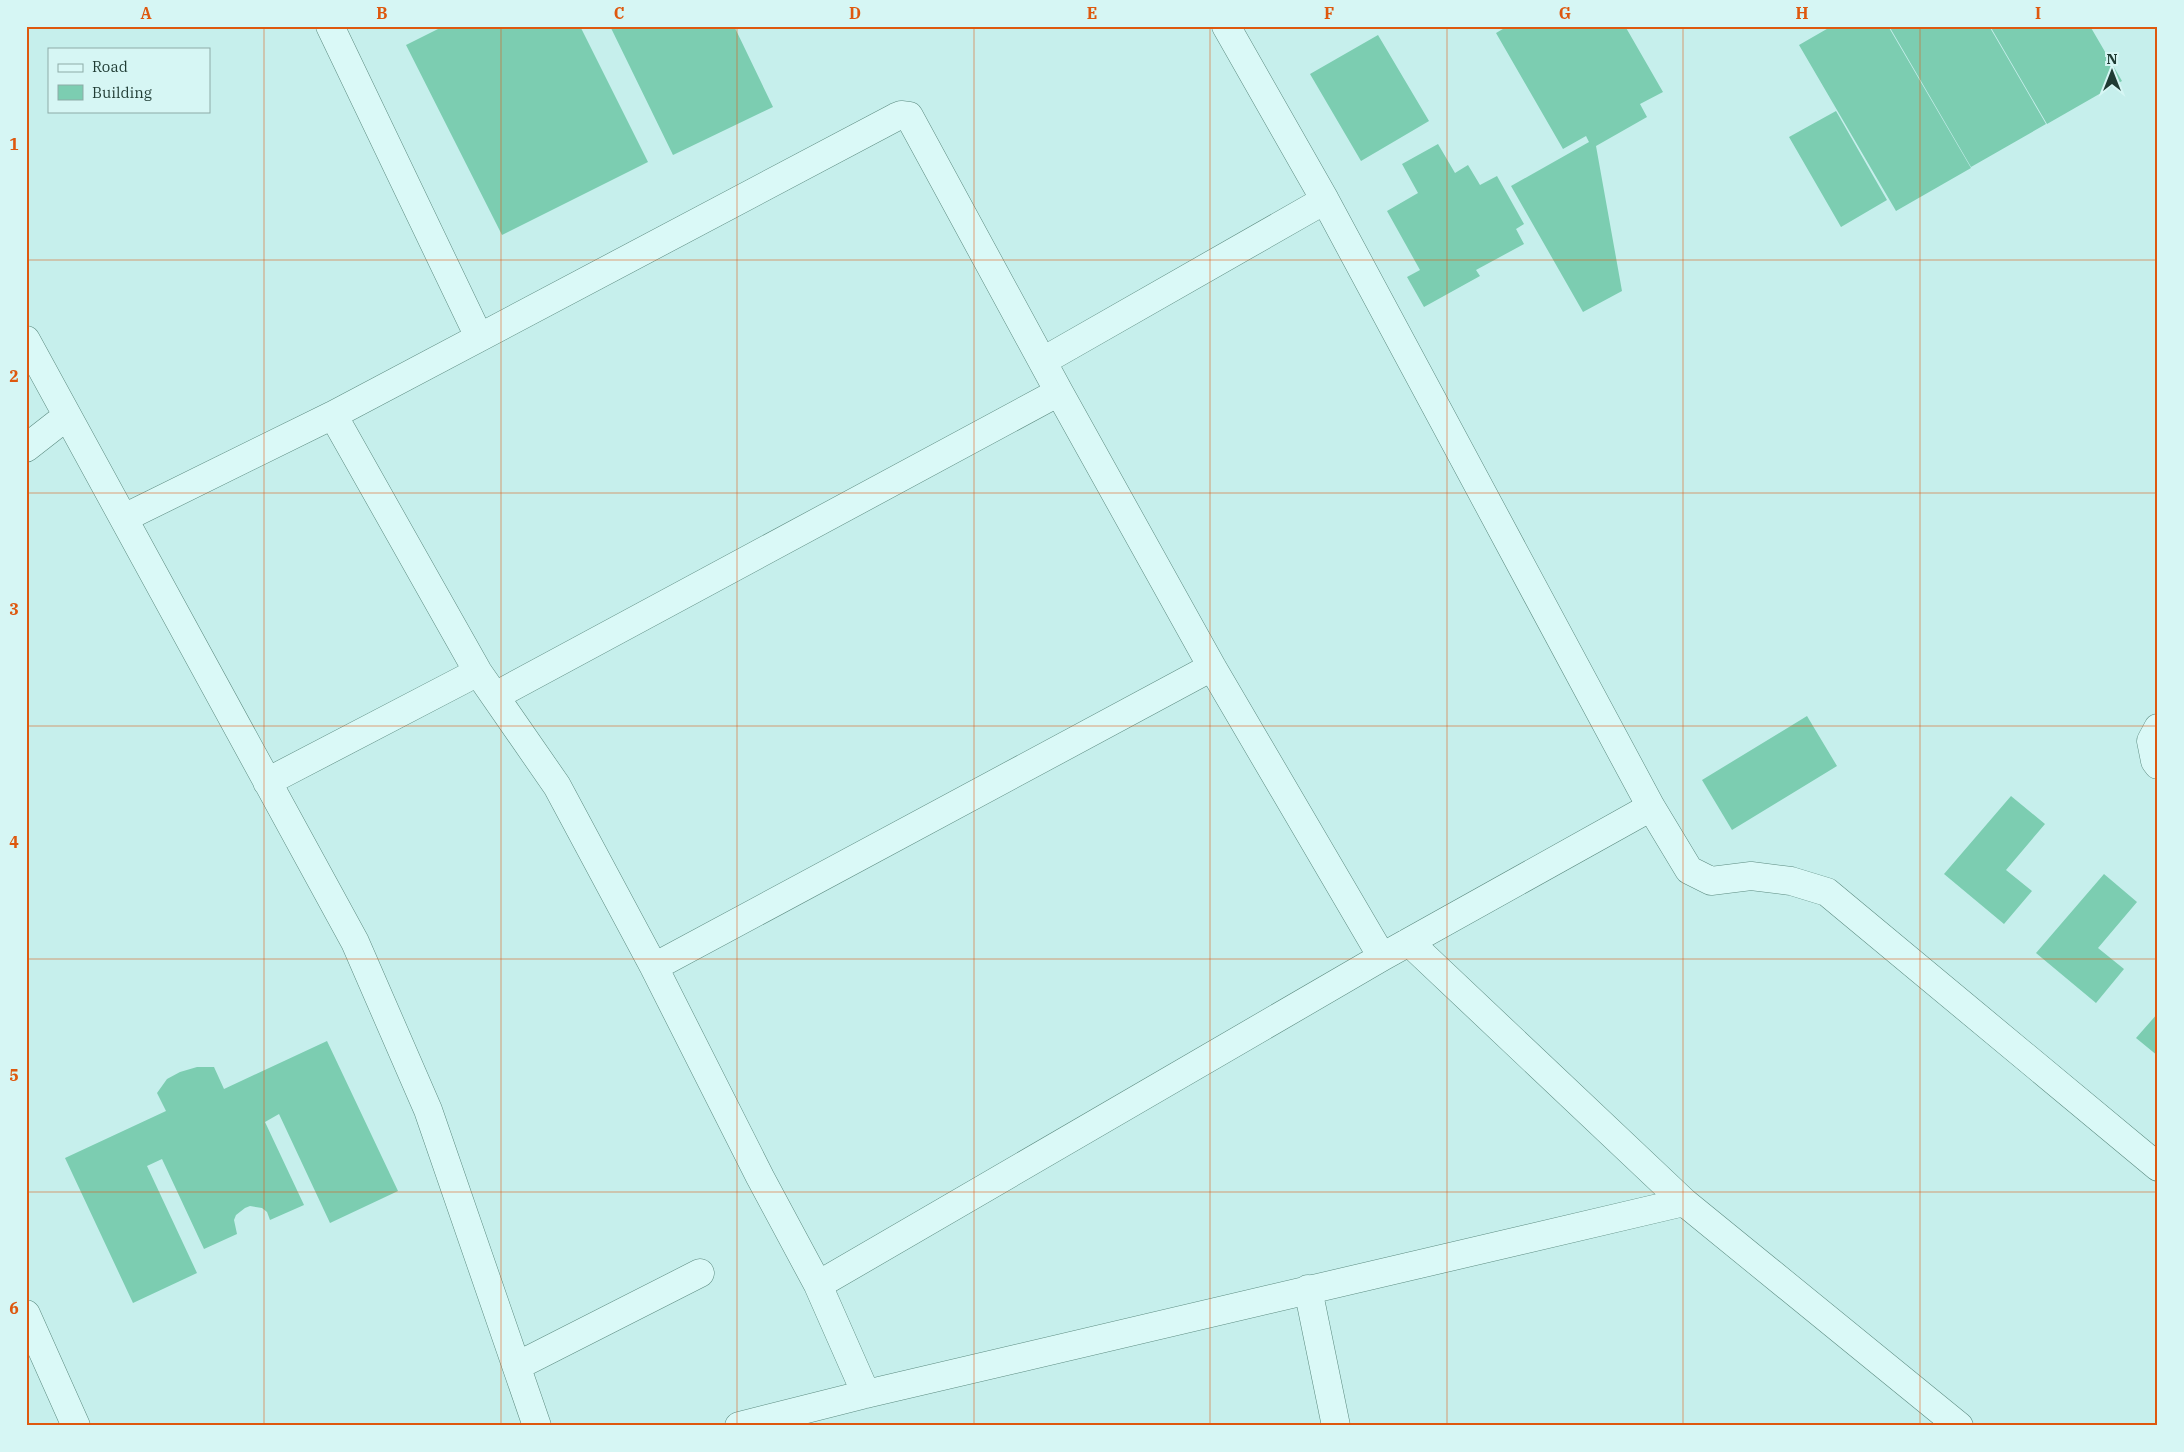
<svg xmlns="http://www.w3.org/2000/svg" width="2184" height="1452" viewBox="0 0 2184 1452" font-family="'IBM Plex Serif',serif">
	<rect width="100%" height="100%" fill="#c6efec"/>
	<path fill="#7ccdb1" d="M444,26H580L648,162L502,235L406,45Z
		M610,26H734L773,107L673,155Z
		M1508,26H1625L1663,92L1640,104L1647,117L1596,146L1622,291L1583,312L1511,186L1589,142L1586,136L1563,149L1496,33Z
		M1832,26H1888L1971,168L1896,211L1799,45Z
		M1889,26H1989L2046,124L1971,167Z
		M1990,26H2090L2122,81L2047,124Z
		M1378,35L1429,121L1361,161L1310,74Z
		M1836,111L1887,200L1841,227L1789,137Z
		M1438,144L1455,173L1468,165L1480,185L1497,176L1524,224L1516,229L1524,244L1476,270L1480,276L1424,307L1407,277L1420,270L1387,211L1418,193L1402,164Z
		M1807,716L1837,766L1732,830L1702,780Z
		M2011,796L2045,824L2006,870L2032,891L2004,924L1944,874Z
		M2104,874L2137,902L2098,948L2124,969L2096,1003L2036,953Z
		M2158,1013V1056L2136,1038Z
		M327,1041L398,1191L330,1223L279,1114L265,1122L304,1205L270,1220L267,1212L262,1208L250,1206L245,1208L236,1215L234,1220L237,1234L204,1249L162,1159L147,1166L197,1273L133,1303L65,1158L166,1111L157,1093L167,1079L180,1072L197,1067H214L224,1089Z"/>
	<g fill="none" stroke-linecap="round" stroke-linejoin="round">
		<g stroke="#5c8b80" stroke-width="29">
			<path id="minor" d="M330,26L479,337
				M1226,26L1325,200L1651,807L1689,870L1711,881L1751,876L1791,881L1827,892L2158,1167
				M26,340L355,942L428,1110L537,1426
				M1043,361L1325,200
				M333,415L478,672L557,786L654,967L760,1177L818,1285L866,1394
				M26,448L67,416
				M124,518L333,415L896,117L901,115L909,116L1059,392L1212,667L1382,957
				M495,696L1059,392
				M2158,728L2151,741L2155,761L2158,765
				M267,782L478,672
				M1409,942L1684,1202L1959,1426
				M654,967L1212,667
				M818,1285L1382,957L1651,807
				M1308,1289L1336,1426
				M26,1314L76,1426
				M517,1366L700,1273
				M739,1426L866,1394L1684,1202"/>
		</g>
		<use href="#minor" stroke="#daf9f7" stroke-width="28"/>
	</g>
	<path fill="none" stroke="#de580e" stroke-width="1" stroke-opacity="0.55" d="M264,26V1426M501,26V1426M737,26V1426M974,26V1426M1210,26V1426M1447,26V1426M1683,26V1426M1920,26V1426M26,260H2158M26,493H2158M26,726H2158M26,959H2158M26,1192H2158"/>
	<rect width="2184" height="1452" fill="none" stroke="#d6f6f4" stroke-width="55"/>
	<rect x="48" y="48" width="162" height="65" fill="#d6f6f4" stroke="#8daba7"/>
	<rect x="58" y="64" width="25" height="8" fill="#daf9f7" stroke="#8daba7"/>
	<text x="92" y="72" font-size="15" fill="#1f3b33">Road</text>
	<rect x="58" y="85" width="25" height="15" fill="#7ccdb1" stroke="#8daba7"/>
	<text x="92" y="98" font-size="15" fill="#1f3b33">Building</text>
	<g transform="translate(2112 72)" stroke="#d6f6f4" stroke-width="4" paint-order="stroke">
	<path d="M0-4L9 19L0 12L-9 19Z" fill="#1f3b33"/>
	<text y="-8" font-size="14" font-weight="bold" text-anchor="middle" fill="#1f3b33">N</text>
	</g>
	<rect x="28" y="28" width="2128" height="1396" fill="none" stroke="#de580e" stroke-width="2"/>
	<g font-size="16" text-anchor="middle" font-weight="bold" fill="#de580e">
		<text x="146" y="19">A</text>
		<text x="382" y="19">B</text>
		<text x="619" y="19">C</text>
		<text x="855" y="19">D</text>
		<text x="1092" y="19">E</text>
		<text x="1329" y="19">F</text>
		<text x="1565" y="19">G</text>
		<text x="1802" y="19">H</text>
		<text x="2038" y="19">I</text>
		<text x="14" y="150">1</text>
		<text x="14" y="382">2</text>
		<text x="14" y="615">3</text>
		<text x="14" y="848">4</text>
		<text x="14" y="1081">5</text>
		<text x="14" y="1314">6</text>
	</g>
</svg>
